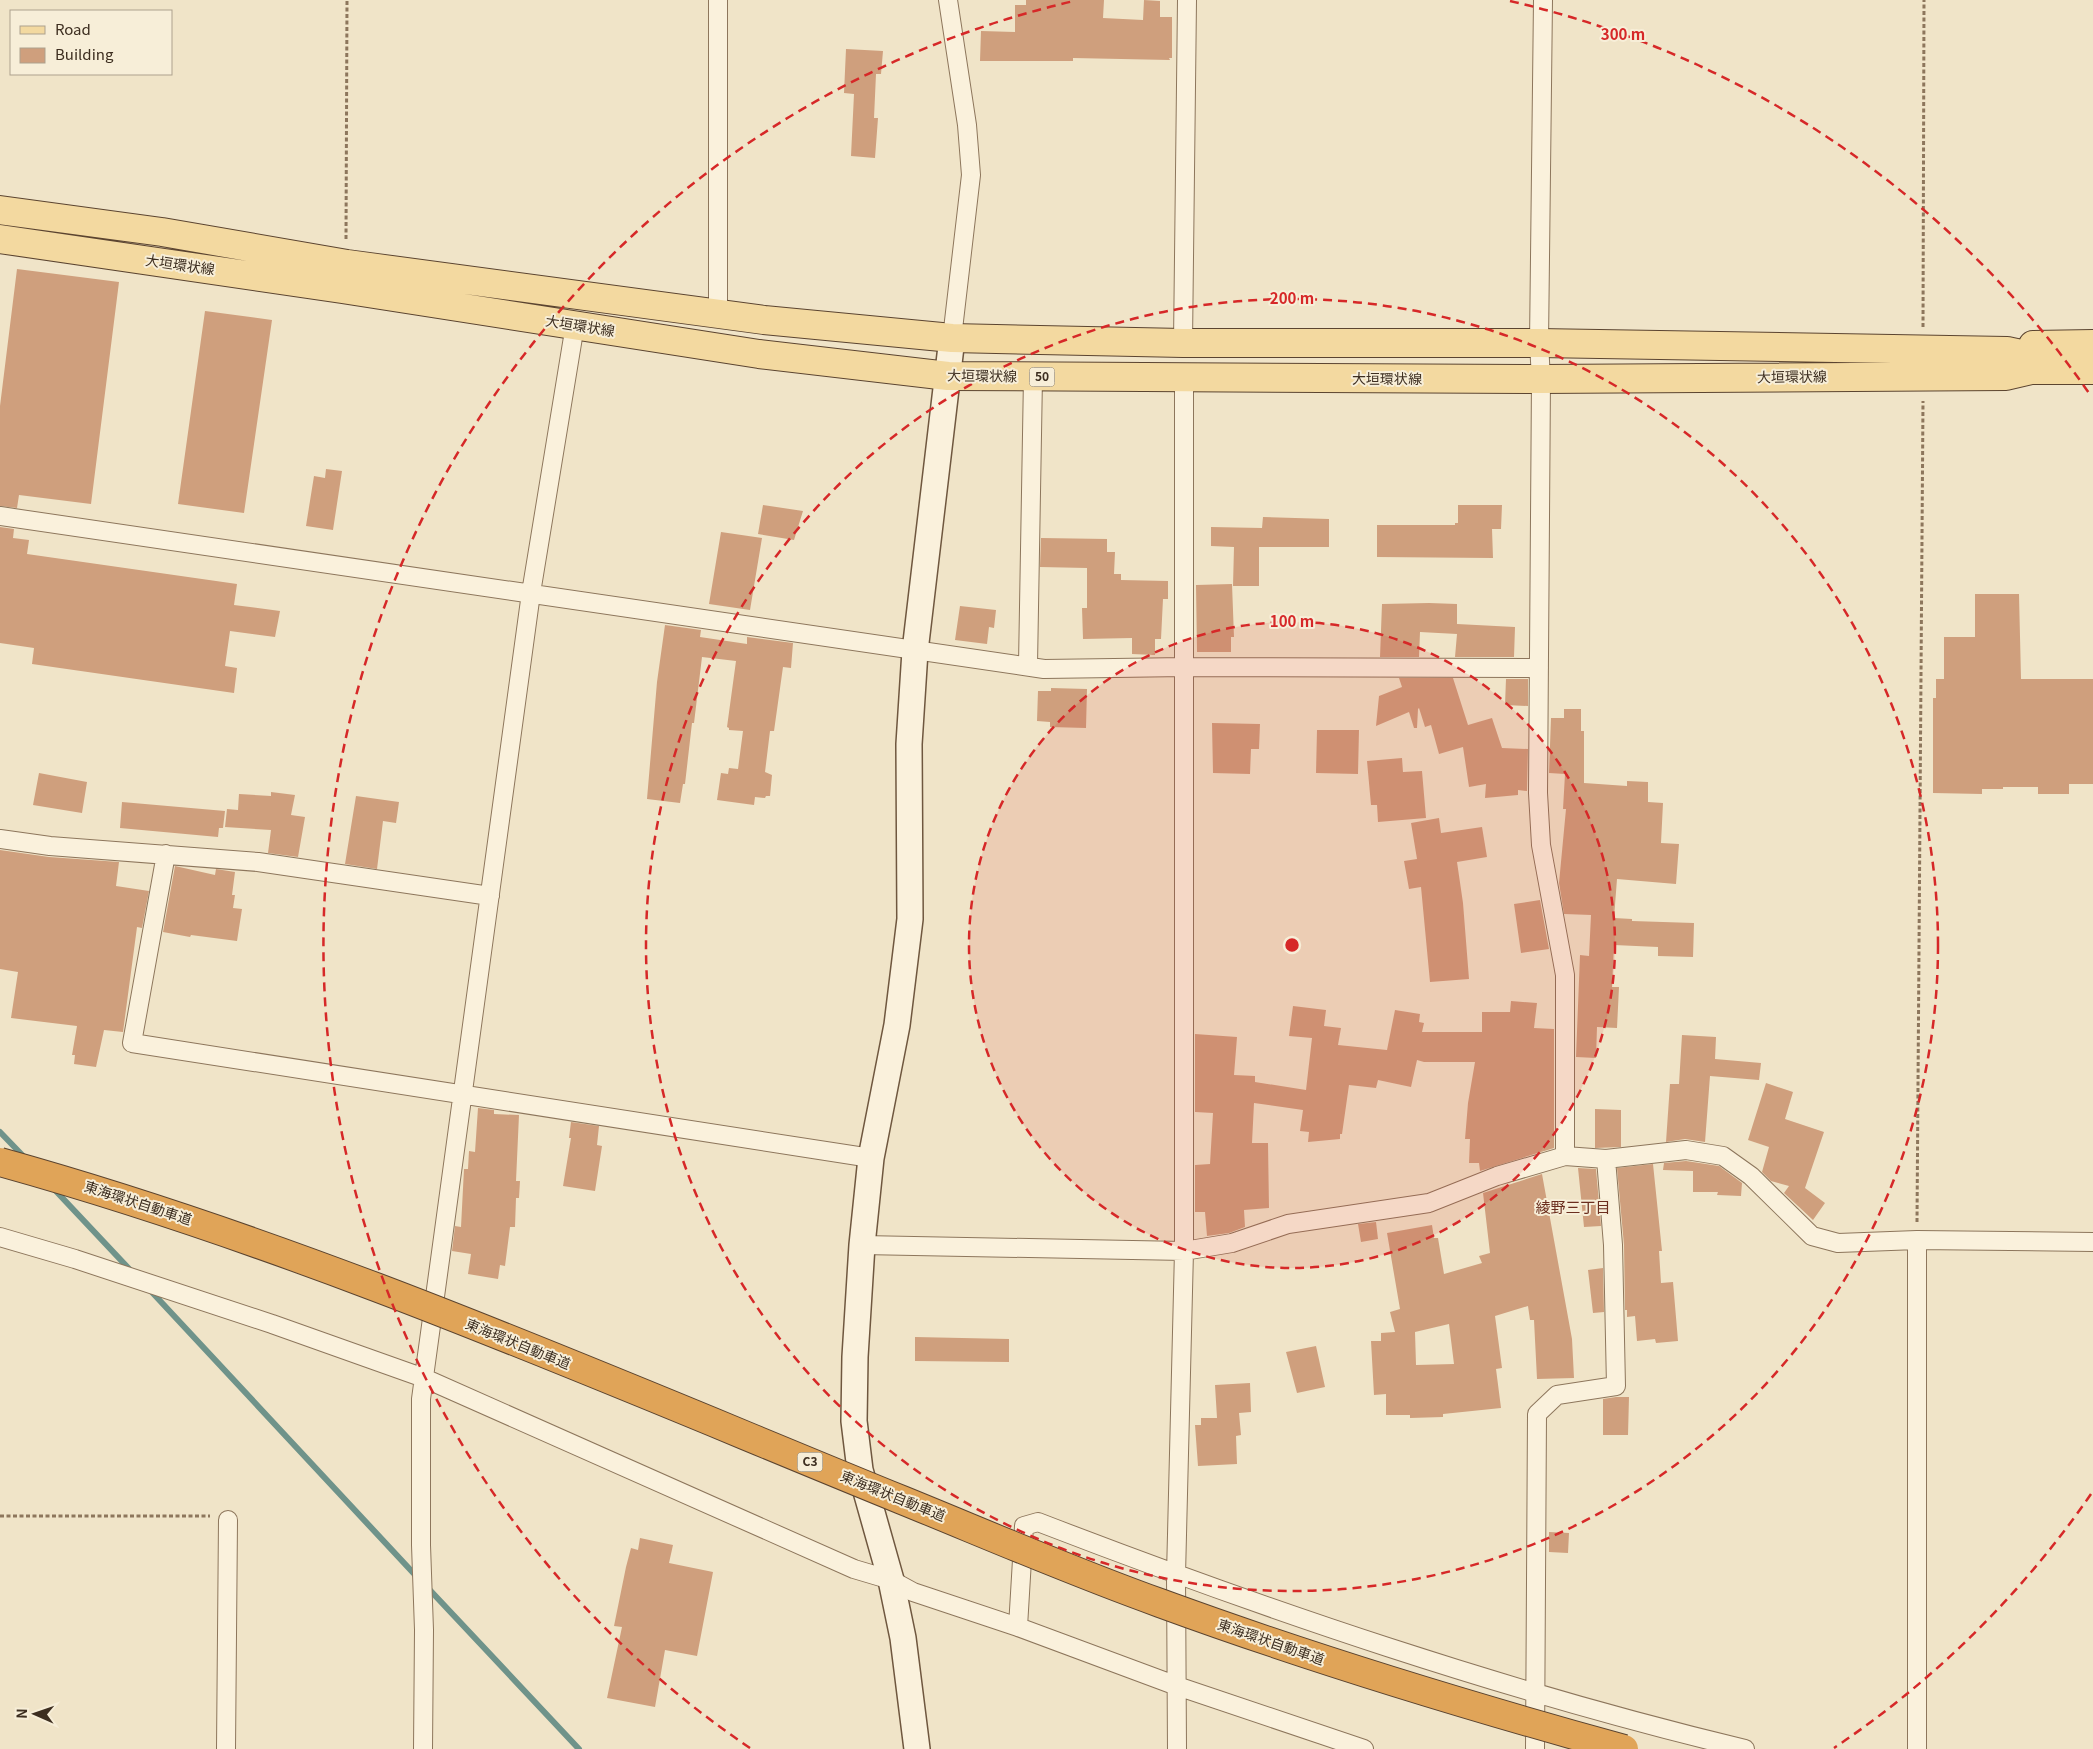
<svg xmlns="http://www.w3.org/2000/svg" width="2093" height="1749" viewBox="0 0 2093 1749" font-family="Georgia,'Noto Sans JP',serif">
	<rect width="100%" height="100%" fill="#f0e4c8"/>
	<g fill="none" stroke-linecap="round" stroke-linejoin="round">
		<path stroke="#6f938a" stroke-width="6" d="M0,1132L27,1160
			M54,1189L133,1273
			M149,1289L418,1578
			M427,1587L579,1749"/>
	</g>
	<path fill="#cf9f7d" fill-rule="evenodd" d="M1026,0H1104L1103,18L1143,20L1144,0L1160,1V17H1172V58H1169L1170,60L1073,58V61H980L981,31L1015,32V5H1026Z
		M846,49L883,51L881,74H876L874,118H878L875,158L851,156L854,94L844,93Z
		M17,269L119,282L91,504L19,495L17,508L0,506V406Z
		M205,311L272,320L244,513L178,504Z
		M326,469L342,471L333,530L306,526L314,476L325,478Z
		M763,505L803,511L794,540L758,534Z
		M1458,505H1502L1501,529H1492L1493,558L1377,557V525H1455V523H1458Z
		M1263,517L1329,519V547H1259V586H1233L1234,547L1211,546V527L1262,528Z
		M0,527L14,529L13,538L29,540L27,554L237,584L234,605L280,611L275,637L230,631L225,666L237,668L234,693L32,664L34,648L0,643Z
		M721,532L762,538L750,610L709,604Z
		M1041,538L1107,539V552H1115L1114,574H1121V580L1168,581V599H1163L1161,639H1155V655L1132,654V638L1083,639L1082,608H1087V568L1040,567Z
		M1232,584L1234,637H1231V652H1197L1196,585Z
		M1975,594H2019L2021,679H2093V784H2069V794H2038V787H2003V789H1982V794L1933,793V698H1936V679H1944V637H1975Z
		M1429,603L1457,604V624L1515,627L1514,657H1455L1457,634L1420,632L1419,657H1380L1382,604Z
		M960,606L996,610L994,628L989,627L987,644L955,640Z
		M665,625L701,630L700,637L747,644V637L793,643L791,668L783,667L774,731H770L765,772L772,775L770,796H766L765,798L755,797L754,805L717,800L721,773L728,774L729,768L738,769L743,731L729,730V728L727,727L736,661L702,657L694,723H692L685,784H683L680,803L647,799L657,682Z
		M1399,678H1453L1468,725L1492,718L1502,748L1528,749L1527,791L1518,790V795L1485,798L1486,784L1469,787L1463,747L1439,754L1431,725L1425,727L1419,708L1418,709L1417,728H1414L1409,712L1376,726L1379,696L1402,687Z
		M1506,679H1528V706L1505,705Z
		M1051,688L1087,689L1086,728L1050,727V722L1037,721L1038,691H1051Z
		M1564,709H1581V731H1584V783L1627,786V781L1648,782V802L1663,803L1661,843L1679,844L1676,884L1617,879L1614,918L1632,919V921L1694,923L1693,957L1658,956V947L1614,945L1612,987H1619L1617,1028L1597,1027L1596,1058L1576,1057L1580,955L1589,956L1591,915L1564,914L1559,883L1566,809H1563L1565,774L1549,773L1551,718H1564Z
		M1212,723L1260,724L1259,749H1251L1250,774L1213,773Z
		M1317,730H1359L1358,774L1316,773Z
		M1402,758L1403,772L1422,771L1426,818L1378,822L1377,805H1371L1367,761Z
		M39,773L87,782L82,813L33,805Z
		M271,792L295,795L291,815L305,817L298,857L268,853L271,830L225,827L227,809L238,810L239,794L271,796Z
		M356,796L399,802L396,823L383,821L377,869L345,864Z
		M122,802L225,811L223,828H219L218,837L120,828Z
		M1439,818L1441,833L1482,827L1487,857L1457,862L1463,903L1469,979L1430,982L1421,887L1409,889L1404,861L1417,859L1411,823Z
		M0,850L49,857L119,862L116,886L149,891L142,928L137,927L123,1032L104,1030L96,1067L74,1064L75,1055H72L77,1026L11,1018L18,972L0,969Z
		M175,866L215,875L216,869L235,872L232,895H235L233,908L242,909L237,941L191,935L190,937L163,932Z
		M1540,900L1549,949L1521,953L1514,904Z
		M1511,1001L1537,1003L1534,1028L1554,1029V1148L1480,1171L1479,1163H1469L1470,1139H1465L1468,1103L1475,1062H1424L1417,1060L1411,1087L1378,1080L1376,1088L1349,1085L1342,1134H1340V1139L1308,1142L1309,1132L1300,1131L1303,1110L1254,1103L1252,1143H1268L1269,1208L1244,1210L1245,1227L1229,1233L1207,1236L1205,1212H1195V1165L1210,1164L1213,1113L1195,1112V1034L1237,1037L1234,1075L1255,1076V1082L1306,1090L1312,1038L1289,1036L1293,1006L1326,1010L1324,1026L1341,1028L1338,1045L1387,1050L1395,1010L1420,1014L1419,1022L1424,1023L1422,1032H1482V1012H1510Z
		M1682,1035L1716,1037L1715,1059L1761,1063L1759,1080L1710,1076L1705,1142L1685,1139L1666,1142L1670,1084H1679Z
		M1766,1083L1793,1092L1785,1119L1824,1132L1805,1188L1825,1203L1813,1220L1784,1193L1789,1186L1771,1181L1762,1172L1769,1147L1748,1140Z
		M478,1108L494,1110V1114L519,1115L516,1181H520L519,1198H516L515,1227H510L505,1266L500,1265L498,1279L468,1274L471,1254L452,1251L455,1226L461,1227L464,1169H468L469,1151L475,1152Z
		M1595,1109L1621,1110V1147L1595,1148Z
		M571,1122L599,1126L597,1145L602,1146L595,1191L563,1186L571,1138H569Z
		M1686,1161L1719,1166L1742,1183L1741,1196L1717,1195L1718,1192H1693V1171L1663,1170L1664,1163Z
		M1653,1164L1662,1251H1659L1661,1283L1673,1282L1678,1341L1656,1343L1655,1339L1637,1341L1635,1316L1627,1317V1310H1625L1624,1245L1617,1168Z
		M1578,1168L1596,1169L1601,1226L1584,1227Z
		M1542,1174L1572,1339L1574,1378L1537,1379L1534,1320H1530L1528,1306L1495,1316L1502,1368L1496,1369L1501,1408L1443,1414V1417L1410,1418V1415H1386V1394L1374,1395L1371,1341H1381V1333L1395,1332L1390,1312L1400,1309L1387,1233L1432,1225L1434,1238H1438L1444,1274L1482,1263L1479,1256L1490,1253L1483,1193ZM1449,1324L1454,1364L1416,1365L1415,1332Z
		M1376,1222L1378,1239L1361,1242L1358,1224Z
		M1603,1268L1604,1312L1593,1313L1588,1270Z
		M915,1337L1009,1339V1362L915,1361Z
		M1316,1346L1325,1387L1297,1393L1286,1352Z
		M1250,1383L1251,1412L1239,1413L1241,1435L1236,1436L1237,1464L1198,1466L1195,1425H1201V1418H1217L1215,1385Z
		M1616,1397H1629L1628,1435H1603V1399Z
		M1549,1532L1569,1533L1568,1553L1549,1552Z
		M640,1538L673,1545L669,1563L713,1572L697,1656L665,1650L655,1707L607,1698L622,1627L614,1626L626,1567L631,1548L638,1550Z"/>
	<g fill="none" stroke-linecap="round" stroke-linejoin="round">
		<g stroke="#8d765c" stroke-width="20">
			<path id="street" d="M948,0L967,125L971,175L952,338
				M1543,0L1539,343L1541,379L1538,793L1541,845L1565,975V1156
				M718,314V0
				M1183,343L1187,0
				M0,516L1044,669L1185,667L1539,668
				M1028,665L1033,377
				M0,839L50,846L258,862L490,896
				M166,854L132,1043L871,1158
				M0,1237L75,1259L272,1324L424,1378L854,1569L891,1580L913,1592L1018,1627L1177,1686L1364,1749
				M862,1245L1184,1251L1232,1243L1288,1224L1429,1203L1497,1176L1565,1156L1606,1159L1686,1150L1723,1156L1751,1176L1812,1236L1838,1243L1917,1240L2093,1242
				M1018,1627L1024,1526L1038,1522C1269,1611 1504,1691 1745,1749
				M226,1749L228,1520
				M423,1749L424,1630L421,1545V1399L531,593L575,325
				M1177,1749L1176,1575L1184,1251V378
				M1535,1749L1537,1414L1557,1395L1616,1386L1613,1245L1606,1159
				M1917,1749V1240"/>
		</g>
		<g stroke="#6f573f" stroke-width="28">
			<path id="secondary" d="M917,1749L903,1638L891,1580L860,1470L854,1421L855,1357L862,1245L871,1158L897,1025L910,919L909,744L915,651L952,338"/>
		</g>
		<g stroke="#5b4430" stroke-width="30">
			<path id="primary" d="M0,210L162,232L347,264L764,320L952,338L1183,343H1539L2007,351L2030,356H2054
				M0,239L342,289L759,354L948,376L1541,379L2006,376L2031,370H2093
				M2033,345L2093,344"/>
		</g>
		<path stroke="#8d765c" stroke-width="3" stroke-dasharray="4 2.5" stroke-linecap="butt" d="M346,239L347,0
			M1923,327L1924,0
			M1917,1222L1923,401
			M0,1516H210"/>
		<use href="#street" stroke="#faf1dc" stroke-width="18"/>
		<use href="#secondary" stroke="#faf1dc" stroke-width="25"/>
		<use href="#primary" stroke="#f3d9a0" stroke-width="28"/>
		<g stroke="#5b4430" stroke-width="30" stroke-linecap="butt">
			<path id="highway-bridge" d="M0,1162C310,1248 605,1379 902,1500C988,1535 1073,1572 1160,1603C1313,1659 1468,1706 1624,1749"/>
		</g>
		<use href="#highway-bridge" stroke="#e0a458" stroke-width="28"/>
	</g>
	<circle cx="1292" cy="945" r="323" fill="#d62828" fill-opacity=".12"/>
	<g fill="none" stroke="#d62828" stroke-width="2.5" stroke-dasharray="9 6">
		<circle cx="1292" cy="945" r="323"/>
		<circle cx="1292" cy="945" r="646"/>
		<path d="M2091 1494A969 969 0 0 1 1834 1748M750 1748A969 969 0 0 1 1074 1M1510 1A969 969 0 0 1 2091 396"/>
	</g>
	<g text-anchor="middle" stroke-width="4" stroke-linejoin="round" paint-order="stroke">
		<g fill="#f7eed8" stroke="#756857" stroke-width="1">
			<rect x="1029.5" y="367.5" width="25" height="19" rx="4"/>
			<rect x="797.5" y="1452.5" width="25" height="19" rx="4"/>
		</g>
		<g font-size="12" font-weight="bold" fill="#3d2e20">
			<text x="1042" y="381">50</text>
			<text x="810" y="1466">C3</text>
		</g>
		<g font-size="14" fill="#3d2e20" stroke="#f7eed8">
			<text transform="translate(180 265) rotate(8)" y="5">大垣環状線</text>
			<text transform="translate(580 326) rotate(9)" y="5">大垣環状線</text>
			<text transform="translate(982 376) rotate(1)" y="5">大垣環状線</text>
			<text transform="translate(1792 377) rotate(-1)" y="5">大垣環状線</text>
			<text x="1387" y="384">大垣環状線</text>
			<text transform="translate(138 1203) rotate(18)" y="5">東海環状自動車道</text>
			<text transform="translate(518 1344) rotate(22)" y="5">東海環状自動車道</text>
			<text transform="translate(893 1496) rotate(22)" y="5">東海環状自動車道</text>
			<text transform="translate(1271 1642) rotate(19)" y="5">東海環状自動車道</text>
		</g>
		<g font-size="15" fill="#6b2e1e" stroke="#f7eed8">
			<text x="1573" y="1213">綾野三丁目</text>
		</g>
	</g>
	<circle cx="1292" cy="945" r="8" fill="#d62828" stroke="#f7eed8" stroke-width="2.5"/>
	<g font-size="15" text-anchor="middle" font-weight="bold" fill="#d62828" stroke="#f7eed8" stroke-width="4" stroke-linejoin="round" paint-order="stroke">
		<text x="1623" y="40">300 m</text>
		<text x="1292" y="304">200 m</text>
		<text x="1292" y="627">100 m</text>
	</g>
	<rect x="10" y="10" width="162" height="65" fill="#f7eed8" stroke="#ada18e"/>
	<rect x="20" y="26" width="25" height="8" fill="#f3d9a0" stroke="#ada18e"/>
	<text x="55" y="35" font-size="15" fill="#3d2e20">Road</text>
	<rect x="20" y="48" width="25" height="15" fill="#cf9f7d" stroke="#ada18e"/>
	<text x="55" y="60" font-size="15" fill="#3d2e20">Building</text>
	<g transform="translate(35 1714) rotate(272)" stroke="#f7eed8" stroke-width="4" paint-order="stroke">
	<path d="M0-4L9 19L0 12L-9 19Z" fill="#3d2e20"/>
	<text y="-8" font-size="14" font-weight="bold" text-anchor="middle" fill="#3d2e20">N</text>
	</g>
</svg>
